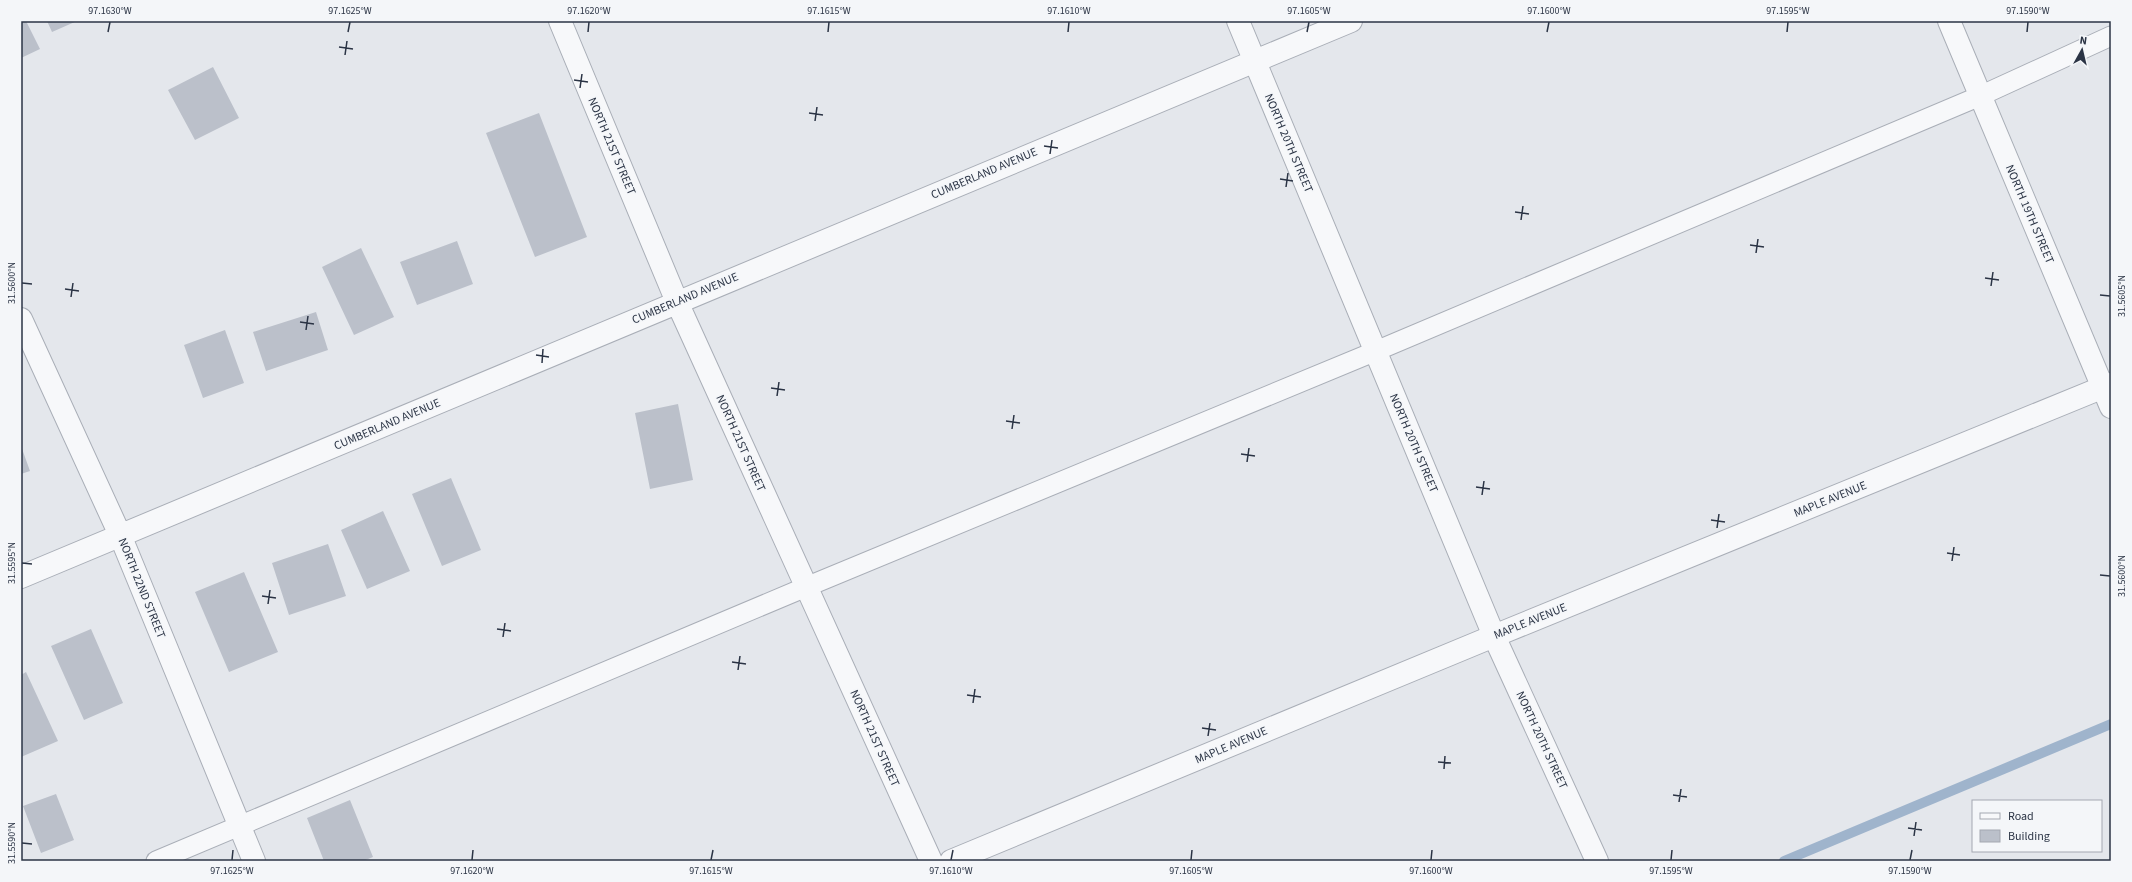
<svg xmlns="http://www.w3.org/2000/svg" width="2132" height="882" viewBox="0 0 2132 882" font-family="'Source Sans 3',sans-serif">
	<rect width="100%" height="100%" fill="#e4e7ec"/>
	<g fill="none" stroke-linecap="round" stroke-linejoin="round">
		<path stroke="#9fb4cc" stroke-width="10" d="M1784,861L2111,724"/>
	</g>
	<path fill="#bbc0ca" d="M21,21H26L40,49L21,58Z
		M47,21H77L52,32Z
		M213,67L239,118L195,140L168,90Z
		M539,113L587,237L535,257L486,133Z
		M457,241L473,284L417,305L400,262Z
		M361,248L394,317L354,335L322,267Z
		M316,312L328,350L266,371L253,332Z
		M225,330L244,383L203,398L184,345Z
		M678,404L693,480L650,489L635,413Z
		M21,446L30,471L21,474Z
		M451,478L481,550L442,566L412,494Z
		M383,511L410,571L367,589L341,530Z
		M328,544L346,596L289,615L272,563Z
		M244,572L278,652L229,672L195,592Z
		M91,629L123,703L84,720L51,646Z
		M26,672L58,741L21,757V675Z
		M56,794L74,840L41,853L23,806Z
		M350,800L373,857L363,861H324L307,818Z"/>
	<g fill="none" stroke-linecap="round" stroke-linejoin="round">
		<g stroke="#a9aeb7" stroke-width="21">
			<path id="service" d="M156,861L806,587L1376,351L1980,96L2111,36"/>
		</g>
		<g stroke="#a9aeb7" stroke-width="24">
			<path id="minor" d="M560,21L677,302L931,861
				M1238,21L1494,636L1597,861
				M1949,21L2111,407
				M21,319L120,535L254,861
				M21,577L1351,21"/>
		</g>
		<g stroke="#a9aeb7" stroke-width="24">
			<path id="tertiary" d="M951,861L1494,636L2111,384"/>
		</g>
		<use href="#service" stroke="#f7f8fa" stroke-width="19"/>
		<use href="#minor" stroke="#f7f8fa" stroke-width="22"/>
		<use href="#tertiary" stroke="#f7f8fa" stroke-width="22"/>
	</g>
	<path fill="none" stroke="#2b3445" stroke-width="1.5" d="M108,32L110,22M348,32L350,22M588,32L589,22M828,32L829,22M1068,32L1069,22M1307,32L1309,22M1547,32L1549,22M1787,32L1788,22M2027,32L2028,22M339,47L353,49M345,55L347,41M574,80L588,82M580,88L582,74M809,113L823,115M815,121L817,107M1044,146L1058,148M1050,154L1052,140M1280,179L1293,181M1286,187L1288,173M1515,212L1529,214M1521,220L1523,206M1750,245L1764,247M1756,253L1758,239M1985,278L1999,280M22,283L32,284M1991,286L1993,272M65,289L79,291M2100,295L2110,296M71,297L73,283M300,322L314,324M306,330L308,316M536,355L549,357M542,363L543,349M771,388L785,390M777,396L779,382M1006,421L1020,423M1012,429L1014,415M1241,454L1255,456M1247,462L1249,448M1476,487L1490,489M1482,495L1484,481M1711,520L1725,522M1717,528L1719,514M1947,553L1960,555M1952,561L1954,547M22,563L32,564M2100,575L2110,576M262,596L276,598M268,604L270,590M497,629L511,631M503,637L505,623M732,662L746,664M738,670L740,656M967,695L981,697M973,703L975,689M1202,728L1216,730M1208,736L1210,723M1438,762L1451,763M1444,769L1445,756M1673,795L1687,797M1679,802L1681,789M1908,828L1922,830M1914,836L1916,822M22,843L32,844M232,860L233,850M472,860L473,850M711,860L713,850M951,860L953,850M1191,860L1192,850M1431,860L1432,850M1671,860L1672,850M1910,860L1912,850"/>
	<g text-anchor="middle" stroke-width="3" stroke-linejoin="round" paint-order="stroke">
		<g font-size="12" fill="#2b3445" stroke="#f4f6f9">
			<text transform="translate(1289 143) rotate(67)" y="4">NORTH 20TH STREET</text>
			<text transform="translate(612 146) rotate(67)" y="4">NORTH 21ST STREET</text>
			<text transform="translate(984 173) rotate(-23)" y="4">CUMBERLAND AVENUE</text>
			<text transform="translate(2030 214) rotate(67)" y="4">NORTH 19TH STREET</text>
			<text transform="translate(685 298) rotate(-23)" y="4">CUMBERLAND AVENUE</text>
			<text transform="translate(387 424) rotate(-23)" y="4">CUMBERLAND AVENUE</text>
			<text transform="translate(741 443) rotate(66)" y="4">NORTH 21ST STREET</text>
			<text transform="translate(1414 443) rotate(67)" y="4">NORTH 20TH STREET</text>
			<text transform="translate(1830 499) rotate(-22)" y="4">MAPLE AVENUE</text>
			<text transform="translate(142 588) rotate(68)" y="4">NORTH 22ND STREET</text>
			<text transform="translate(1530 621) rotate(-22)" y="4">MAPLE AVENUE</text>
			<text transform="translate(875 738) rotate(66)" y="4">NORTH 21ST STREET</text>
			<text transform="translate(1542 740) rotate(65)" y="4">NORTH 20TH STREET</text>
			<text transform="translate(1231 745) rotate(-23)" y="4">MAPLE AVENUE</text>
		</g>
	</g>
	<rect width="2132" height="882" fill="none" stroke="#f4f6f9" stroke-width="44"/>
	<rect x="1972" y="800" width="130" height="52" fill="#f4f6f9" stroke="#a4a8b1"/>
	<rect x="1980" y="813" width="20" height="6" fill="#f7f8fa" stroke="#a4a8b1"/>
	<text x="2008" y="820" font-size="12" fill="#2b3445">Road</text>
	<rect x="1980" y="830" width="20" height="12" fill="#bbc0ca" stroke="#a4a8b1"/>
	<text x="2008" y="840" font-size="12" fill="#2b3445">Building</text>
	<g transform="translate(2082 50) rotate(8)" stroke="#f4f6f9" stroke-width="3" paint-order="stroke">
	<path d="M0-3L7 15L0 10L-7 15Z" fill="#2b3445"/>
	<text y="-6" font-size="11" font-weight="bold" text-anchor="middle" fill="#2b3445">N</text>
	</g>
	<rect x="22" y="22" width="2088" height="838" fill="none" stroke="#2b3445" stroke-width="1.5"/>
	<g font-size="10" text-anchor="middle" fill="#2b3445">
		<text x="110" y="14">97.1630°W</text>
		<text x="350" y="14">97.1625°W</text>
		<text x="589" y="14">97.1620°W</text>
		<text x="829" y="14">97.1615°W</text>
		<text x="1069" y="14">97.1610°W</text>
		<text x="1309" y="14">97.1605°W</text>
		<text x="1549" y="14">97.1600°W</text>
		<text x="1788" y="14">97.1595°W</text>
		<text x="2028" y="14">97.1590°W</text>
		<text transform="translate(11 283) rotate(-90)" y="4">31.5600°N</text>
		<text transform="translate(2121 296) rotate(-90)" y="4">31.5605°N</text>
		<text transform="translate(11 563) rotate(-90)" y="4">31.5595°N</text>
		<text transform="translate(2121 576) rotate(-90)" y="4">31.5600°N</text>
		<text transform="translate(11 843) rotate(-90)" y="4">31.5590°N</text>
		<text x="232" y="874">97.1625°W</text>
		<text x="472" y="874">97.1620°W</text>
		<text x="711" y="874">97.1615°W</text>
		<text x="951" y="874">97.1610°W</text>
		<text x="1191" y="874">97.1605°W</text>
		<text x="1431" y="874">97.1600°W</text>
		<text x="1671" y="874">97.1595°W</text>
		<text x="1910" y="874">97.1590°W</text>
	</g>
</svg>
